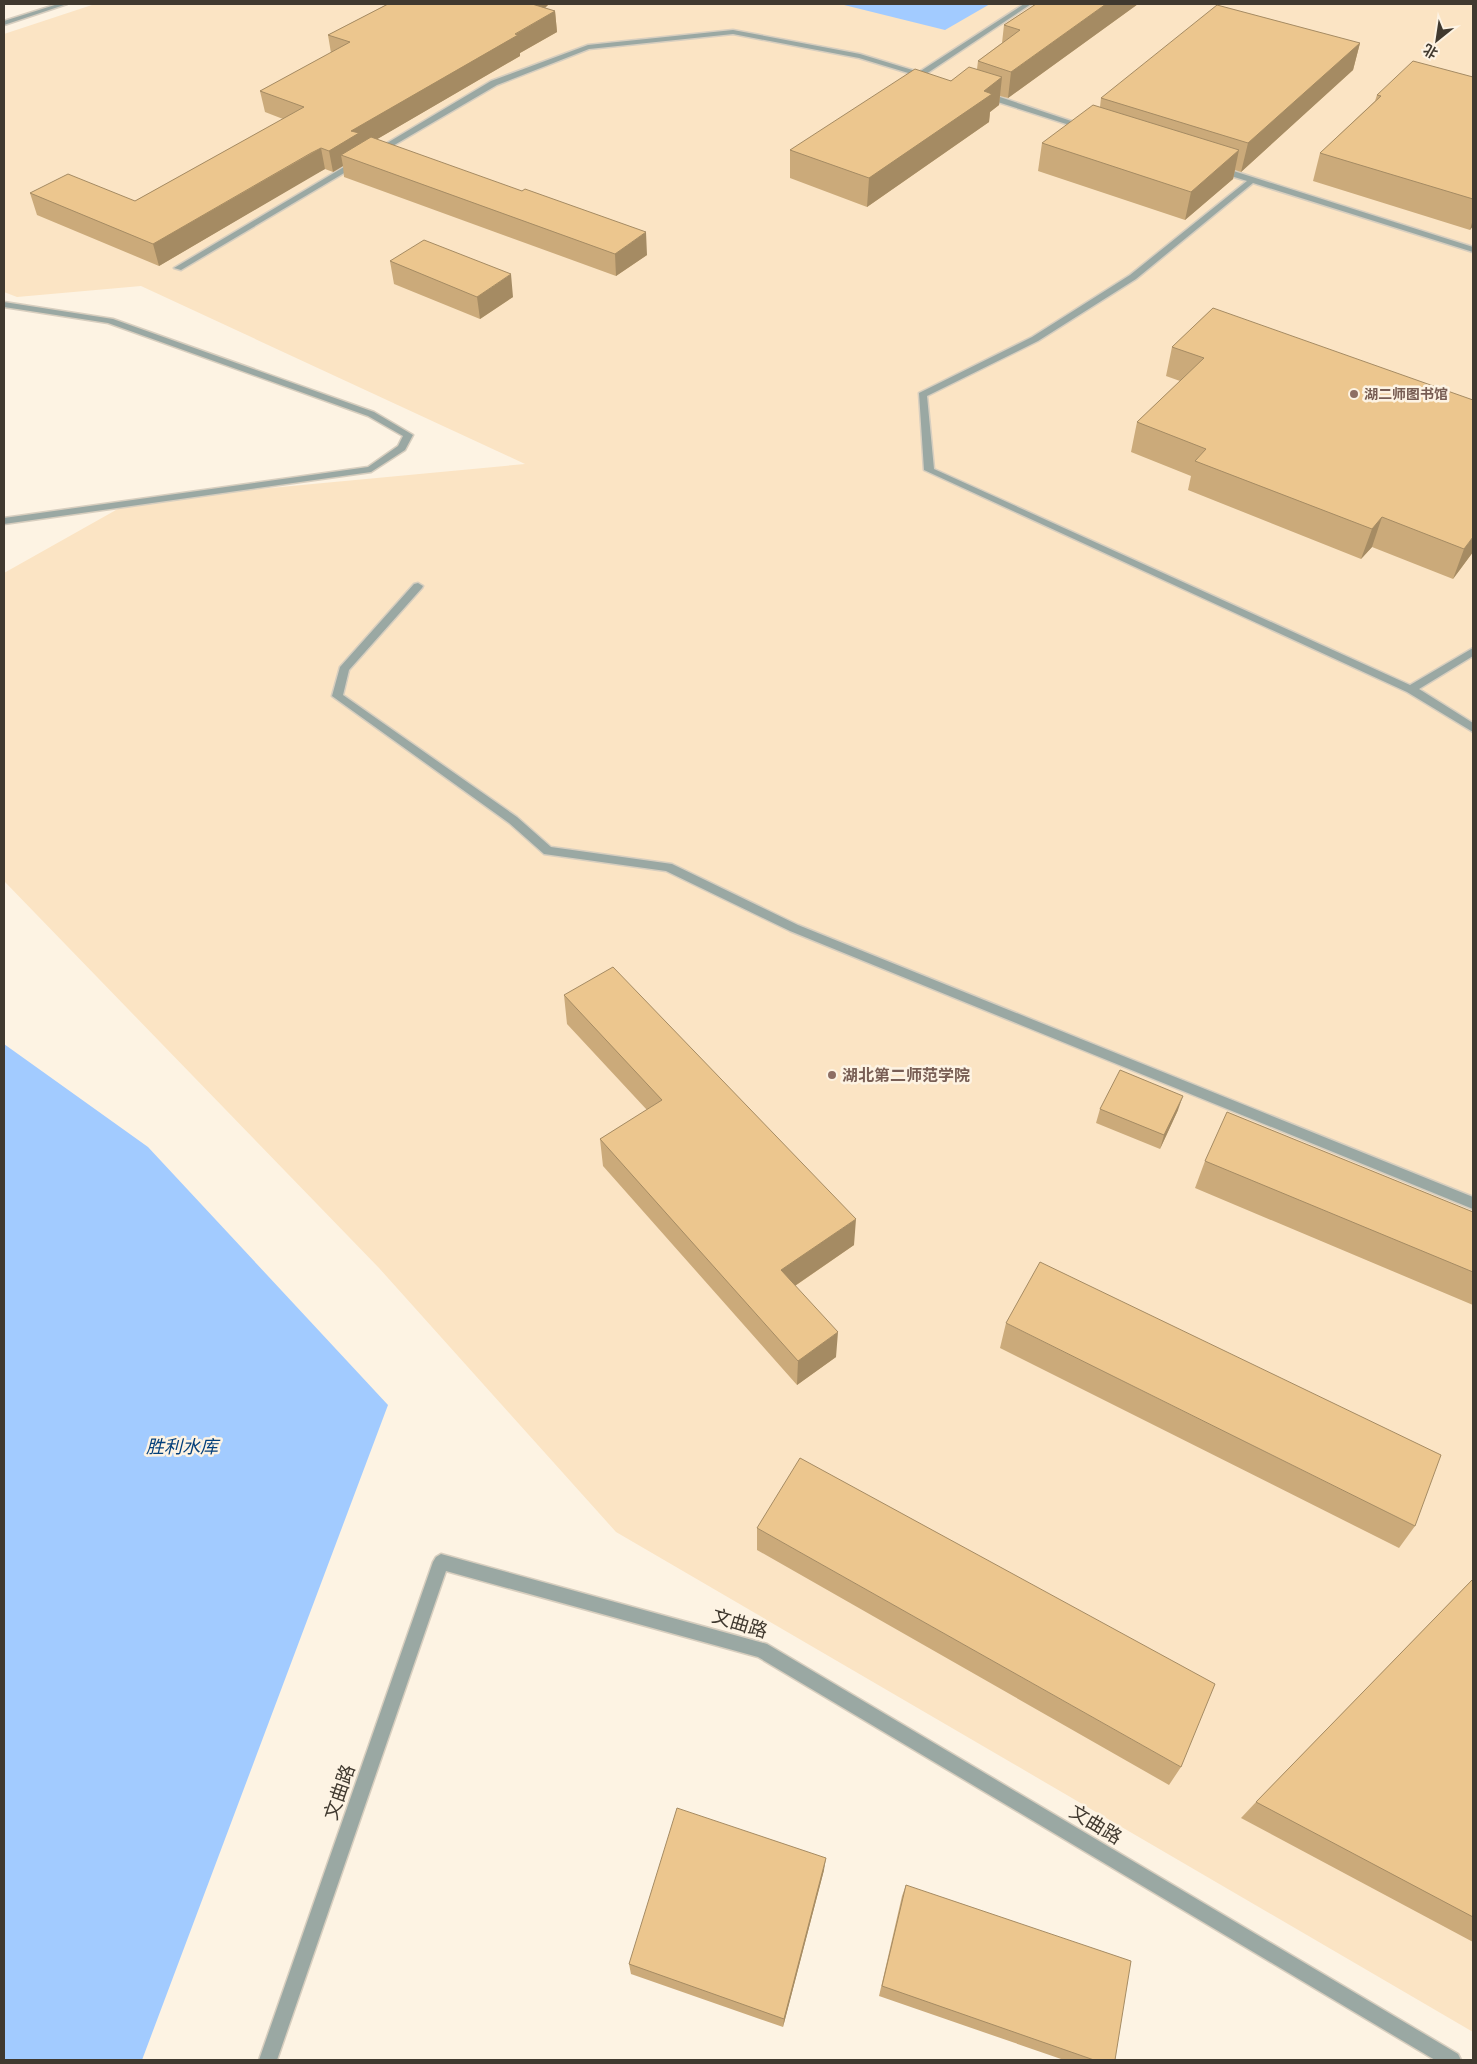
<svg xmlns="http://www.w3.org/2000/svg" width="1477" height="2064" viewBox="0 0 1477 2064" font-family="Cabin,'Noto Sans SC',sans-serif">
	<rect width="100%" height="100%" fill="#fdf3e3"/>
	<path fill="#fbe4c4" d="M95,4H1473V2032L616,1532L379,1268L4,881V573L132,501L525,464L141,286L17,297L4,292V34Z"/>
	<path fill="#a2cbff" d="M840,4H990L945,30Z
		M4,1044L148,1147L388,1405L142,2060H4Z"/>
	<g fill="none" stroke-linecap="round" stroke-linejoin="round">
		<g stroke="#d7cebf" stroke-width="3">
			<path id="minor" d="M58,4H67L4,25V21Z
				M1024,4H1031L926,74L932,77L928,79L859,58L733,34L589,49L497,85L379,154L372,152L491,81L588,45L733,30L860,54L919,72Z
				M982,93H988L1089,127L1082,129L982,97Z
				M354,161L361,163L181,270L174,268Z
				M1215,167H1221L1473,247V252L1253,183L1136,279L1038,341L927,396L934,469L1410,685L1473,648V656L1419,689L1473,723V732L1407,692L924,470L919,393L1032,337L1130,275L1247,181L1215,171Z
				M4,302L113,319L374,412L413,435L405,450L371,472L4,524V518L368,467L398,446L403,436L368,416L108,323L4,307Z
				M418,583L423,586L422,588L349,670L343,695L517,817L551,847L672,864L798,925L1473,1197V1209L790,931L666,871L544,854L509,823L332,696L340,667L414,584Z
				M441,1554L767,1644L1458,2054L1461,2060H1435L758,1657L446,1571L277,2060H259L433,1562L436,1557Z"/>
		</g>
		<use href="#minor" fill="#9aa8a3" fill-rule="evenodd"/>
	</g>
	<path fill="#cbaa7a" d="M388,4H549L545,8L555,11L557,32L520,53V56L377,139L647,255L616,276L344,177L343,166L333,172L325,169L315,174L159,266L37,215L30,193L135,201L283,119L265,112L260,91L331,53L328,35Z
		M1036,4H1138L1008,98L1000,96L999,105L990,112L989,122L867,207L790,178V150L977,69L978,61L1002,43L1004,25Z
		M1360,43L1353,70L1241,172L1235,170L1233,179L1185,220L1038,171L1042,143L1100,107L1101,98Z
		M1473,77V226L1470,230L1313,181L1320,153L1375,101L1377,95Z
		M390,261L513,297L480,319L394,284Z
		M1213,308L1473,552L1453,579L1372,547L1361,559L1188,490L1191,476L1131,452L1137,422L1180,381L1166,376L1172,347Z
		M564,995L854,1245L795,1286L836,1357L797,1385L603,1166L600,1139L647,1110L567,1024Z
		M1100,1109L1178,1110L1160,1149L1096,1123Z
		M1205,1161L1473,1212V1305L1195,1188Z
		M1006,1323L1415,1526L1399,1548L1000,1348Z
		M757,1528L1181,1767L1169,1785L757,1550Z
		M1473,1579V1942L1241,1818L1256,1802Z
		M824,1870L783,2027L631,1974L629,1964Z
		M906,1885L1115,2060H1064L879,1996L902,1896Z"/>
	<path fill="#a58b63" d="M527,4H549L529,23Z
		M1106,4H1138L1008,98L1011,72Z
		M555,11L557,32L520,53V56L362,148L341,155L343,166L333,172L329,151L351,131Z
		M1360,43L1353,70L1241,172L1248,143Z
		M1002,77L999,105L990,112L989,122L867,207L869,178Z
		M321,148L325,169L159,266L153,244Z
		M1239,150L1233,179L1185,220L1191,192Z
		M1473,219V226L1470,230Z
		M646,232L647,255L616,276L615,254Z
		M511,274L513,297L480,319L477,297Z
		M1382,517L1372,547L1361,559L1372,529Z
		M1473,537V552L1453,579L1464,549Z
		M1183,1096L1178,1110L1160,1149L1164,1135Z
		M856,1219L854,1245L780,1296L781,1270Z
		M838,1332L836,1357L797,1385L798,1361Z
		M826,1858L824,1870L783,2027L784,2019Z"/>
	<path fill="#ecc68e" stroke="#a58b63" d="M388,4H532L555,11L515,34L518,35L351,131L359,133L329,151L321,148L311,153L153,244L30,193L68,174L135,201L304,107L260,91L350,42L328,35Z
		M1036,4H1106L1011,72L978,61L1020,30L1004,25Z
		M1217,5L1360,43L1248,143L1101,98Z
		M1413,61L1473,77V199L1320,153L1381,96L1377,95Z
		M969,67L1002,77L984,91L992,94L869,178L790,150L915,69L951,81Z
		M1093,105L1239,150L1191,192L1042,143Z
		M371,137L522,191L525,189L646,232L615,254L341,155Z
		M424,240L511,274L477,297L390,261Z
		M1213,308L1473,400V537L1464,549L1382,517L1372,529L1195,461L1206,449L1137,422L1204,358L1172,347Z
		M613,967L856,1219L781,1270L838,1332L798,1361L600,1139L662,1100L564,995Z
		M1120,1070L1183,1096L1164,1135L1100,1109Z
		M1227,1112L1473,1212V1272L1205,1161Z
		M1040,1262L1441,1455L1415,1526L1006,1323Z
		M800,1458L1215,1684L1181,1767L757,1528Z
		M1473,1579V1917L1256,1802Z
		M677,1808L826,1858L784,2019L629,1964Z
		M906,1885L1131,1961L1115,2060H1094L882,1986Z"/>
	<g fill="#8d6e63" stroke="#fdf3e3" stroke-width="2">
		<circle cx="1354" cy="394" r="5"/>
		<circle cx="832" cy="1075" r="5"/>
	</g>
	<g text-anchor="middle" stroke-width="5" stroke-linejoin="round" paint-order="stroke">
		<g font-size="14" font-weight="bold" fill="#785e54" stroke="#fdf3e3" text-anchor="start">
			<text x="1364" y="399">湖二师图书馆</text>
		</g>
		<g font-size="16" font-weight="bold" fill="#785e54" stroke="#fdf3e3" text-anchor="start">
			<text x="842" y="1081">湖北第二师范学院</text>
		</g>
		<g font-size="18" font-style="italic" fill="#033f7a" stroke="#fdf3e3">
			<text x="182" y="1453">胜利水库</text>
		</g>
		<g font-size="19" fill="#40392f" stroke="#fdf3e3">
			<text transform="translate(740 1623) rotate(17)" y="7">文曲路</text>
			<text transform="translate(339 1792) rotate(-71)" y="7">文曲路</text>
			<text transform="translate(1096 1824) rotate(31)" y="7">文曲路</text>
		</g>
	</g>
	<rect width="1477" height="2064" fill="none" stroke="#40392f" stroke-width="10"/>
	<g transform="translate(1437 40) rotate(210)" stroke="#fdf3e3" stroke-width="4" paint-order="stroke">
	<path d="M0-4L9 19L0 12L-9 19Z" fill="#40392f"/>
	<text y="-8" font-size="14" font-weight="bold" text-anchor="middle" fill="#40392f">北</text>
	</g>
</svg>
